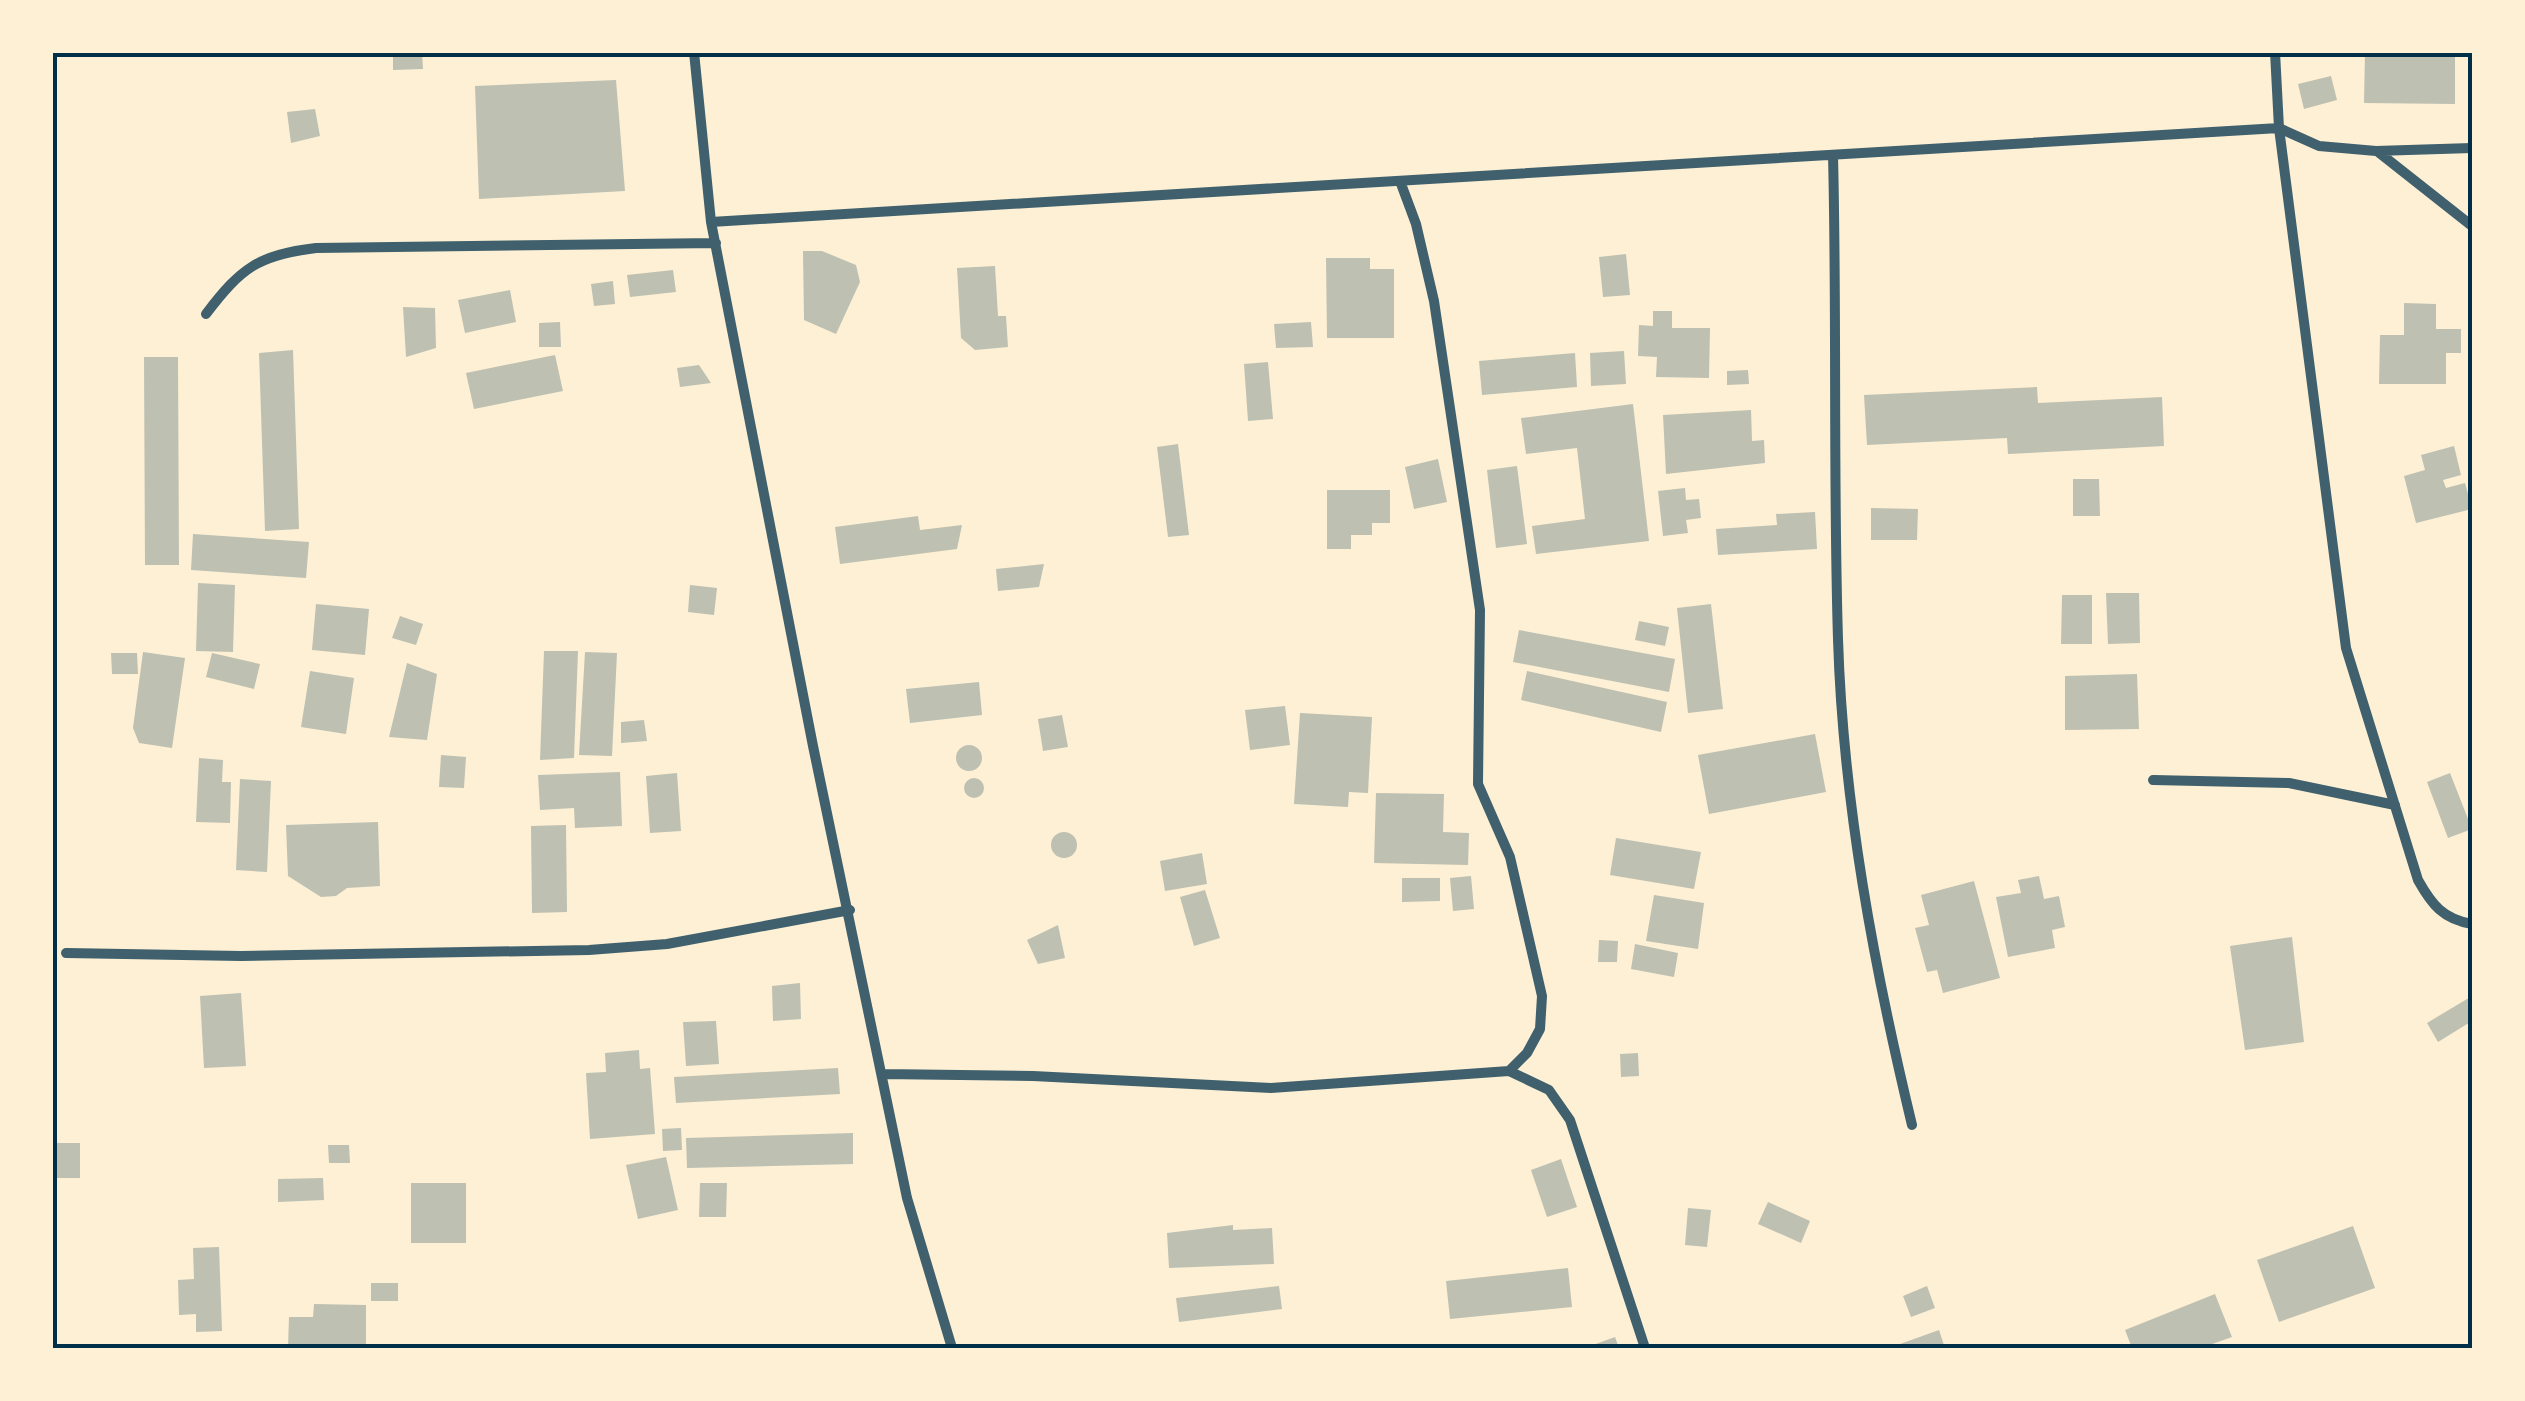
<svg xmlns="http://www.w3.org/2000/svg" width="2525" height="1401" viewBox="0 0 2525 1401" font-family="'Golos Text',sans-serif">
	<rect width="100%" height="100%" fill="#fdf0d5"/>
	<path fill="#bec0b2" d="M393,52H422L423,69L393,70Z
		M2365,52H2455V104L2364,103Z
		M2331,76L2337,100L2304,109L2298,84Z
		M616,80L625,191L479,199L475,86Z
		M315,109L320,136L291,143L287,112Z
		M803,251H822L856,265L860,282L836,334L804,320Z
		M1626,254L1630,295L1603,297L1599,257Z
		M1326,258H1370V269H1394V338H1327Z
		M995,266L998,316H1006L1008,347L975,350L961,338L957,268Z
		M673,270L676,292L630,297L627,275Z
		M613,281L615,304L594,306L591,284Z
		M510,290L516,322L465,333L458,300Z
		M2404,303L2436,304V329H2461V353H2446V384H2379L2380,335H2404Z
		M403,307L435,308L436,348L406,357Z
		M1653,311H1672V328H1710L1709,378L1656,377L1657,357L1638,356L1639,325L1653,326Z
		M560,322L561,347H539V323Z
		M1311,322L1313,347L1276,348L1274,324Z
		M293,350L299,529L265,531L259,353Z
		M1624,351L1626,384L1591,386L1590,353Z
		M1575,353L1577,387L1482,395L1479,361Z
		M555,355L563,391L474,409L466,373Z
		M144,357H178L179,565H145Z
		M1268,362L1273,419L1248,421L1244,364Z
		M699,365L711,383L680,387L677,368Z
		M1748,370L1749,384L1727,385V371Z
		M2037,387L2038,403L2162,397L2164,446L2008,454L2007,438L1867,445L1864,395Z
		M1633,404L1649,541L1536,554L1532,526L1585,519L1577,448L1526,454L1521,418Z
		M1751,410L1752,441L1764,440L1765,463L1666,474L1663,415Z
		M1178,444L1189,535L1168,537L1157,447Z
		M2454,446L2461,475L2443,480L2446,488L2465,483L2472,509L2416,523L2404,476L2425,470L2421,455Z
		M1438,459L1447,502L1414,509L1405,467Z
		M1517,466L1527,544L1496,548L1487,470Z
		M2073,479H2099L2100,516H2073Z
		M1685,488L1686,500L1699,499L1701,518L1686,520L1688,533L1663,536L1658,491Z
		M1327,490H1390V523H1372V535H1351V549H1327Z
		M1871,508L1918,509L1917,540H1871Z
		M1815,512L1817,549L1718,555L1716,529L1777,525L1776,514Z
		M918,516L920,530L962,525L957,549L840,564L835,527Z
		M193,534L309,542L306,578L191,570Z
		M1044,564L1039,587L998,591L996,569Z
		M198,583L235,585L233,652L196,651Z
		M690,585L717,588L714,615L688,612Z
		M2106,593H2139L2140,643L2108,644Z
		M2062,595H2092V644H2061Z
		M316,604L369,609L365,655L312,650Z
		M1711,604L1723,709L1688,713L1677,608Z
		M400,616L423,624L416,645L392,638Z
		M1639,621L1669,627L1665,646L1635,640Z
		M1519,630L1675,659L1669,692L1513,662Z
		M544,651H578L574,758L540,760Z
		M143,652L185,658L172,748L139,743L133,728Z
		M585,652L617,653L612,756L579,755Z
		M111,653H137L138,674H112Z
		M212,653L260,664L254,689L206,677Z
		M407,663L437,674L427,740L389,737Z
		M310,671L354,678L346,734L301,727Z
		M1527,671L1667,702L1661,732L1521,700Z
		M2137,674L2139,729L2065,730V676Z
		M979,682L982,715L910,723L906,689Z
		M1285,706L1290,745L1250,750L1245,710Z
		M1300,713L1372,717L1368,793L1349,792L1348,807L1294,804Z
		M1062,715L1068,747L1043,751L1038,719Z
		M644,720L647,741L621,743V722Z
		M1815,734L1826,792L1709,814L1698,755Z
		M956 758a13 13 0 1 1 26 0a13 13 0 1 1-26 0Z
		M441,755L466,757L464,788L439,787Z
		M199,758L223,760L222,782H231L230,823L196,822Z
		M620,772L622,826L575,828L574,808L540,810L538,775Z
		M677,773L681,831L650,833L646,776Z
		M2450,773L2472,829L2448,838L2427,782Z
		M964 788a10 10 0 1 1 20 0a10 10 0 1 1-20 0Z
		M240,779L271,781L267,872L236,870Z
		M1376,793L1444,794L1443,832L1469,833L1468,865L1374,863Z
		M378,822L380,886L347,888L336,896L321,897L288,876L286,825Z
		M566,825L567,912L532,913L531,826Z
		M1051 845a13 13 0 1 1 26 0a13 13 0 1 1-26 0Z
		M1616,838L1701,852L1694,889L1610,875Z
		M1202,853L1207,884L1165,891L1160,861Z
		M1471,876L1474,909L1453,911L1450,878Z
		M2039,876L2044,899L2059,896L2065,927L2052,930L2055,948L2008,957L1996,897L2021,893L2018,880Z
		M1402,878H1440V901L1402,902Z
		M1974,881L2000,978L1943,993L1937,970L1927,972L1915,928L1929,925L1921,895Z
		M1205,890L1220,938L1194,946L1180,897Z
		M1654,895L1704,903L1698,949L1646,941Z
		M1058,925L1065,958L1038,964L1027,940Z
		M2292,937L2304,1042L2245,1050L2230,946Z
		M1599,940L1618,941L1617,962H1598Z
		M1635,944L1678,953L1674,977L1631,969Z
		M800,983L801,1019L773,1021L772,986Z
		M241,993L246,1066L204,1068L200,996Z
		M2472,996V1021L2438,1042L2427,1023Z
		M716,1021L719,1064L686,1066L683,1022Z
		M639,1050L640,1069L650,1068L655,1134L590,1139L586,1073L606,1072L605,1053Z
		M1638,1053L1639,1076L1621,1077L1620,1054Z
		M838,1068L840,1094L676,1103L674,1077Z
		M681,1128L682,1150L663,1151L662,1129Z
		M853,1133V1164L687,1168L686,1138Z
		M53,1143H80V1178H53Z
		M328,1145H349L350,1163H329Z
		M666,1157L678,1210L638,1219L626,1165Z
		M1561,1159L1577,1207L1547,1217L1531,1170Z
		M323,1178L324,1200L278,1202V1179Z
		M411,1183H466V1243H411Z
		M700,1183H727L726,1217H699Z
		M1768,1202L1810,1221L1801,1243L1758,1224Z
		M52,1204H57V1252H52Z
		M1688,1208L1711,1210L1707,1247L1685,1245Z
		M1233,1225V1230L1272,1228L1274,1264L1169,1268L1167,1233Z
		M2353,1226L2375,1288L2279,1322L2257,1260Z
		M219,1247L222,1331L196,1332V1314L179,1315L178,1280L194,1279L193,1248Z
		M1568,1268L1572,1307L1450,1319L1446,1281Z
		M371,1283H398V1301H371Z
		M1279,1286L1282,1309L1179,1322L1176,1298Z
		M1927,1286L1935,1308L1911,1317L1903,1296Z
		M2215,1294L2232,1337L2201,1348H2132L2125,1330Z
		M314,1304L366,1305V1348H288L289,1317H313Z
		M1939,1330L1945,1348H1889Z
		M1615,1337L1619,1348H1594L1593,1345Z"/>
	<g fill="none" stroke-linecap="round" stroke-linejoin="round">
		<path stroke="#3f606c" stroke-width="10" d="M694,52L711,222L813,746L907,1198L952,1348
			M2275,52L2279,128L2346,648L2418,880C2432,905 2443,919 2472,924
			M2377,151L2472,226
			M1833,155C1837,316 1833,478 1838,639C1843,803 1874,967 1912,1125
			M1400,181L1416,224L1434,301L1480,610L1478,784L1510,857L1542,996L1540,1029L1527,1053L1509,1071
			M711,222L2279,128L2319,146L2376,151L2472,148
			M206,314C241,268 258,255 316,248L716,243
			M2153,780L2289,783L2395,805
			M66,953L241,956L589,950L667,944L850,910
			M882,1074L1033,1076L1271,1088L1509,1071L1549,1090L1570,1120L1645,1348"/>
	</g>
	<rect width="2525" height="1401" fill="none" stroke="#fdf0d5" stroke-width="110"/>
	<rect x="55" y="55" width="2415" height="1291" fill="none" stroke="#003049" stroke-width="4"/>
</svg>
